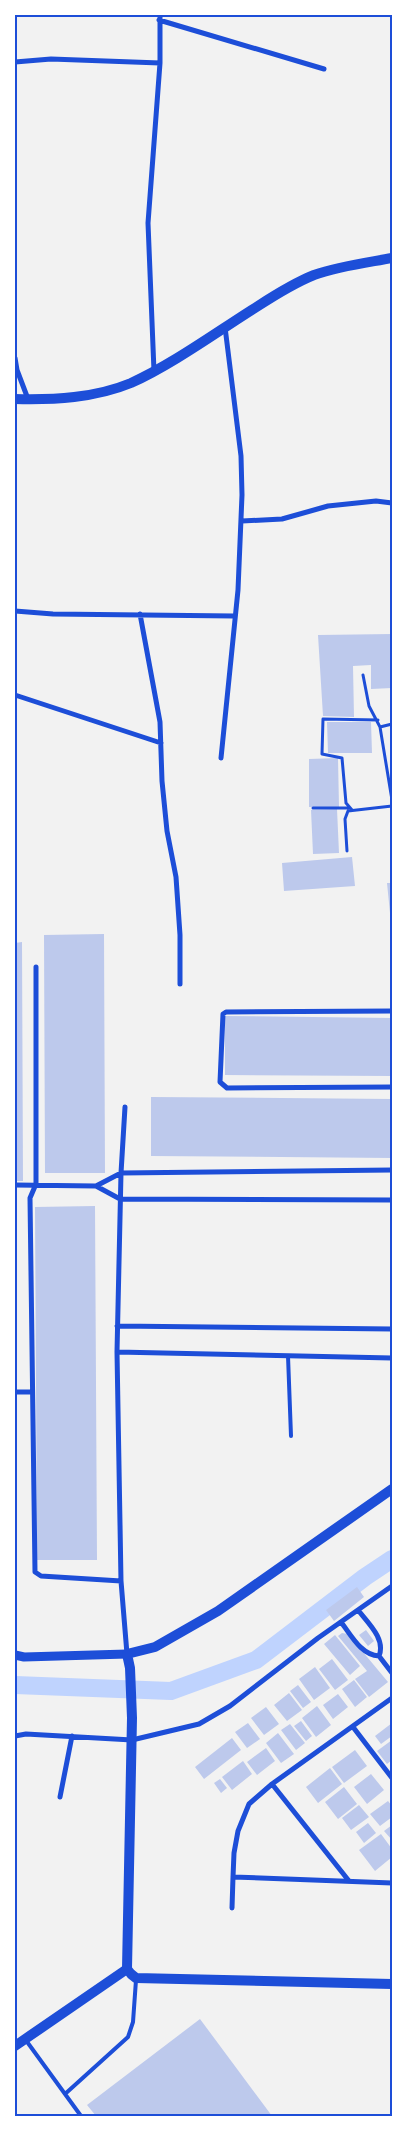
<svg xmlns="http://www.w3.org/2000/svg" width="407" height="2131" viewBox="0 0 407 2131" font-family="'Noto Serif',serif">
	<rect width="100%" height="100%" fill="#f2f2f2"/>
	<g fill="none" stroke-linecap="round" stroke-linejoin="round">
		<path stroke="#bfd3fe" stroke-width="18" d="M15,1685L171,1691L256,1660L365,1577L392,1559"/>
	</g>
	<path fill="#bdc9ec" d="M392,634V688L371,689V665L353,666L354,717L323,716L318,635Z
		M327,722H371L372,753H328Z
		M338,758L339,807H309V759Z
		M337,809L339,853L313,854L311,810Z
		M352,857L355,886L284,891L282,863Z
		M387,883H392V913H390Z
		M104,934L105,1173H45L44,935Z
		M22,942L23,1181H15V943Z
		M225,1016L392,1018V1076L225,1075Z
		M151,1097L392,1099V1158L151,1156Z
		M95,1206L97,1560H37L35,1207Z
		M357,1587L364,1597L334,1621L326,1610Z
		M366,1630L374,1641L368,1646L359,1635Z
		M342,1633L348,1634L388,1682L369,1697L355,1679L367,1671L338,1636Z
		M335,1635L360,1666L350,1675L324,1644Z
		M332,1659L348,1680L335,1690L319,1669Z
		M315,1667L330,1688L314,1700L299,1679Z
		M354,1680L367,1697L355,1707L342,1689Z
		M298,1685L311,1702L303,1708L290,1691Z
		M289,1693L302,1710L287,1721L274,1705Z
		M338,1694L348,1707L333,1719L323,1705Z
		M317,1706L331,1725L316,1737L302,1718Z
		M266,1707L279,1724L264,1735L251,1718Z
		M301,1721L312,1736L306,1741L294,1726Z
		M248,1723L260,1739L247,1748L235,1732Z
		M392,1723V1736L381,1744L375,1736Z
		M290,1724L305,1743L296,1750L281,1730Z
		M278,1733L294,1754L281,1763L266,1743Z
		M232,1738L241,1750L204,1779L195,1767Z
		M392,1740V1760L387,1764L377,1751Z
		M266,1748L275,1761L257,1775L247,1762Z
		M355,1750L367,1766L344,1783L332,1767Z
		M243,1761L252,1774L232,1790L222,1777Z
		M330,1768L342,1784L318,1803L306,1787Z
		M371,1774L384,1790L367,1804L354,1787Z
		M220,1779L227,1788L221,1793L214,1783Z
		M344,1787L357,1804L338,1819L325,1802Z
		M388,1801L392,1806V1817L380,1826L370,1814Z
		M359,1805L369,1817L351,1830L342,1818Z
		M368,1823L376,1833L364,1843L356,1832Z
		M392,1825V1840L384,1831Z
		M381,1834L392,1849V1857L375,1871L359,1850Z
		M200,2019L272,2116H96L87,2105Z"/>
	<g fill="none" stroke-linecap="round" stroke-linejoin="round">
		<path stroke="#1d4ed8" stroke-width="3" d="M363,675L369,706L380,727L392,800
			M380,727L392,724
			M313,808H348
			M352,810L346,803L342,758L322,754L323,719L378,720
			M347,851L345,819L348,811L392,806"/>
		<path stroke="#1d4ed8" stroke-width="4" d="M288,1356L291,1436
			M25,2039L81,2116
			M65,2094L128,2037L133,2022L136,1980"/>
		<path stroke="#1d4ed8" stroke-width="5" d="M159,20L324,69
			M15,62L51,59L160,63
			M15,358L17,370L28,399
			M154,371L148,223L160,63V15
			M242,521L282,519L328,506L376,501L392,503
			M15,611L53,614L234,616
			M140,614L160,722L162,781L167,831L176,877L180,935V984
			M15,695L161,743
			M221,758L238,590L242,495L241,456L225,327
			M36,967V1184L30,1198L35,1572L41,1576L121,1581
			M392,1011L226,1012L223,1014L220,1082L227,1088L392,1087
			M125,1107L121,1173L117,1352L121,1581L127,1654
			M15,1185L96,1186L120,1199L392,1200
			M96,1186L121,1173L392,1170
			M117,1326L392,1329
			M117,1352L392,1358
			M15,1392H32
			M358,1610C368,1623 386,1639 379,1656
			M341,1622C351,1635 361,1655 379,1656
			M379,1656L392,1673
			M392,1698L272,1784L249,1804L238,1831L234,1853L233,1877L392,1883
			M353,1727L392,1778
			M15,1736L26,1734L132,1740L199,1724L230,1706L318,1638L392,1586
			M272,1784L349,1881
			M60,1797L72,1736
			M232,1908L233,1877"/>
		<path stroke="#1d4ed8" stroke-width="9" d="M15,1655L24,1657L127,1654"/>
		<path stroke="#1d4ed8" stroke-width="10" d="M15,399C54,400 95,398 131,383C173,364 218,331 258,306C275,295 294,283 314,275C340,266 365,263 392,258
			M392,1489L218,1611L155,1647L127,1654L130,1668L132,1718L127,1969L131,1974L136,1978L392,1984
			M15,2046L127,1969"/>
	</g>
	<rect width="407" height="2131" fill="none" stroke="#ffffff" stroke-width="32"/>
	<rect x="16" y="16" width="375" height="2099" fill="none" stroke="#1d4ed8" stroke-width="2"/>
</svg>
